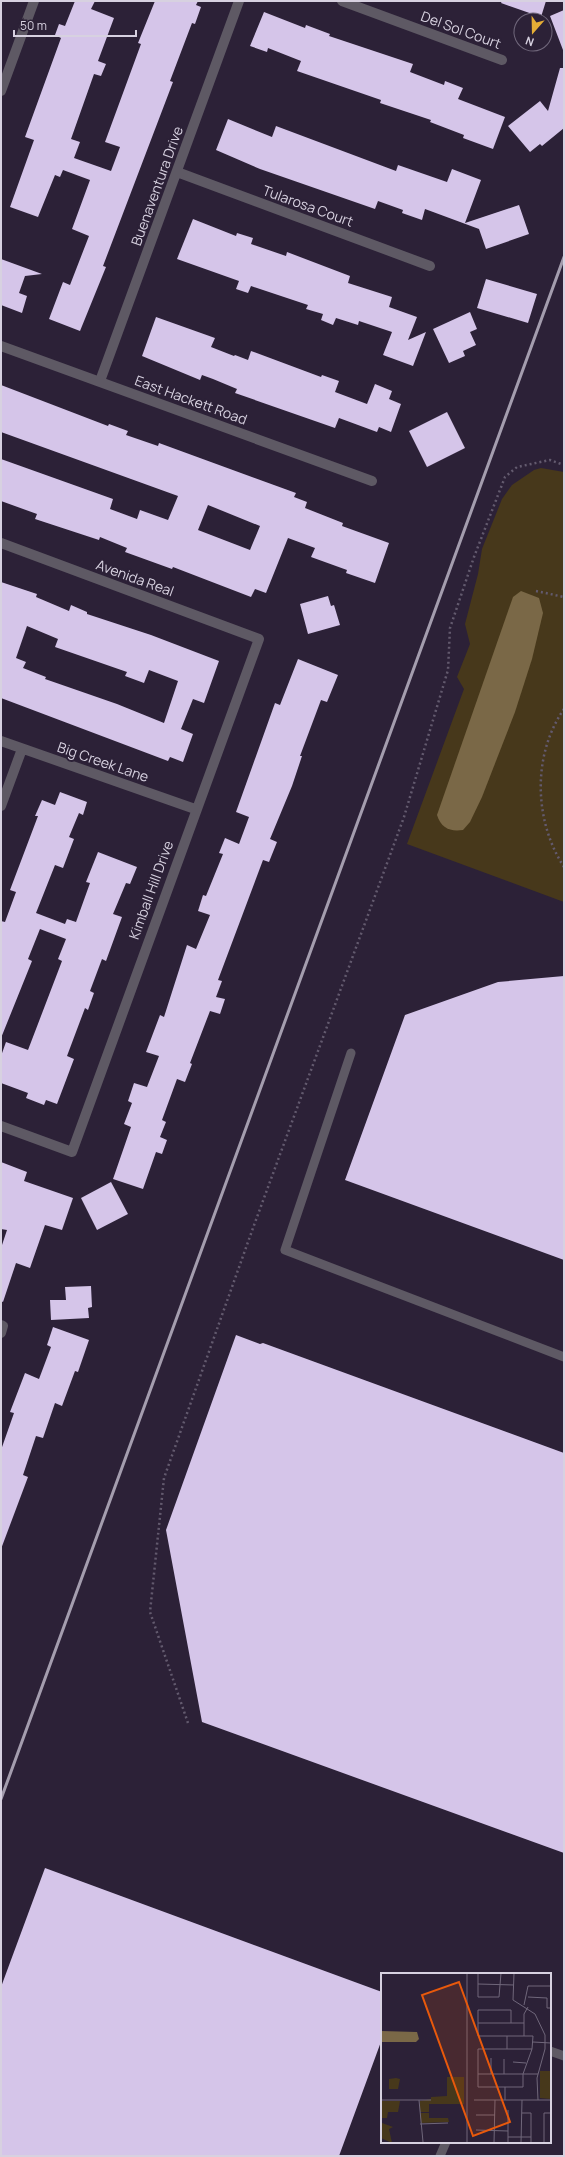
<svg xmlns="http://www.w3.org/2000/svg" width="565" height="2157" viewBox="0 0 565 2157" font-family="Manrope,sans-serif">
	<rect width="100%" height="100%" fill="#2c2137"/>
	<path fill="#47381b" d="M541,468L564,472V902L407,844L464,689L457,677L470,644L465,624L478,574L482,549L502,499L512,485L534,470Z"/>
	<path fill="#7a6847" d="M521,591L539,598L543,613L532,659L515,712L482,797L470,822L463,830C450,832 441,828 437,815L513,597Z"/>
	<path fill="#d5c5e9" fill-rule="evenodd" d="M75,1H95L91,9L114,18L98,61L106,64L101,76L94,74L71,139L80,142L74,158L111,171L120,147L105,142L141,44L138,43L155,1H198L196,5L201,7L195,24L192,23L170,81L173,82L103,266L106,267L80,331L49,319L63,282L70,285L89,236L72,229L90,180L63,170L60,177L55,175L38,217L10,207L34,140L25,137L61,38L55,35L59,24L65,26Z
		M502,1H546L541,17L501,3Z
		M564,10V50H563L550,16Z
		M264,12L305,28L306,25L330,34L329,36L413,64L410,72L444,85L445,81L463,88L458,99L505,117L493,149L463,138L464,135L430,122L431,120L380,103L381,100L297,71L301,61L268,48L267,52L250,46Z
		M560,68H564V128L542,146L540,144L530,152L508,126L540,101L548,111Z
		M228,119L272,137L276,126L396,171L398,165L447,182L452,169L481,180L465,223L519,205L529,234L486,249L479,229L425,209L422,220L402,213L403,210L378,201L375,209L260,169L216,150Z
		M193,219L236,236L237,233L253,238L251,244L286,256L287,252L350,276L348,283L392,297L389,307L417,317L408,340L426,332L413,366L383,355L392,332L359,321L358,325L336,318L333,325L321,320L323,314L306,309L308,305L251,286L248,293L236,289L239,281L177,259Z
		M1,259L42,274L25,276L19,293L27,296L22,313L1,305Z
		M486,279L537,294L528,323L477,308Z
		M470,312L477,329L470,332L476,345L463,351L465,356L449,363L433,329Z
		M156,317L215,338L211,347L234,356L235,355L248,360L251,351L321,377L322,375L339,381L335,392L367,404L375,384L392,391L389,399L401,404L391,432L379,427L377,432L339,418L335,428L235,393L237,389L213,379L202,375L200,380L142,356Z
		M1,385L108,426L109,424L128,431L126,435L158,446L159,443L296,493L294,497L307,502L305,508L343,523L342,526L389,543L375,583L346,573L347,570L311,557L315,548L288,538L266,593L255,589L251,597L173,567L172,569L125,552L127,548L100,537L99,540L35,519L37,514L1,501V459L113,499L110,509L137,519L140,510L168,520L178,496L1,432ZM208,505L260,526L250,550L198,530Z
		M447,412L465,448L427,467L409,431Z
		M1,582L37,594L36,597L69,611L71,605L87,612V614L151,635L219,661L204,703L193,699L181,729L193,734L183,762L170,757L168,761L1,698ZM27,626L58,639L55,647L127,672L125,676L144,683L149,670L178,681L164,723L117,704L45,679L46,677L23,668L26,662L16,658Z
		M328,596L331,606L334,605L340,625L308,634L300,604Z
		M298,659L338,675L327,702L321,700L300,756H302L292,786L270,839L277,842L269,862L263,860L218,980L222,981L216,997L225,999L220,1014L210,1011L190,1063L192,1064L185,1082L177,1079L162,1120L166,1122L160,1137L167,1140L162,1154L156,1152L143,1189L113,1179L131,1127L124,1124L132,1103L128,1101L134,1083L147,1087L159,1056L146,1052L160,1015L164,1017L187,945L196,949L210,915L198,911L203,895L206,896L223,854L219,853L225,838L239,844L249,817L236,812L275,703L280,705Z
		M60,792L87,802L83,815L79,813L69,837L74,839L63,868L55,865L36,913L65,924L67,919L76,922L90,883L86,882L98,852L137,867L130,884L126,883L113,914L122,917L106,961L102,959L90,991L94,993L88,1010L85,1008L67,1056L74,1059L57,1104L46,1100L44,1105L26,1098L28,1093L1,1083V1056L6,1042L28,1050L62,961L58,959L66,939L40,929L28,959L32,961L1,1038V921L5,922L16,892L10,890L38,816H35L42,800L55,805Z
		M564,976V1260L345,1180L405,1015L498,982Z
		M1,1162L27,1172L24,1181L73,1198L62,1230L45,1225L30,1268L16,1263L3,1302L1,1301V1248L7,1230L1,1229Z
		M111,1182L128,1214L97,1230L81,1198Z
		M91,1286L92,1307L88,1308L89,1318L51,1320L50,1300H66L65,1287Z
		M53,1327L89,1340L78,1372L75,1371L62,1406L55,1403L43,1438L36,1436L23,1475L28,1477L1,1549V1450L14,1413L10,1412L25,1373L39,1379L51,1347L47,1345Z
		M236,1335L260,1344L263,1343L564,1453V1853L202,1722L166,1530Z
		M45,1868L382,1992V2039L339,2156H1V1987Z"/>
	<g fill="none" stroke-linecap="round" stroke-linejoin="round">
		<path stroke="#635a6e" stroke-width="2.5" stroke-dasharray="2 3" stroke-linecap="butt" d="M536,591L564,597
			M564,709C532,755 534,821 564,867
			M188,1723L150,1612L164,1478L253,1228L404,817L448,670L450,628L474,557L505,477L517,467L550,460L564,465"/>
		<path stroke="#5e5964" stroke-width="9" d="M351,1053L285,1250L564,1357
			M550,2051L564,2056
			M440,2156L446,2142"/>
		<path stroke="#5e5964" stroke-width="10" d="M342,1L502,60
			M1,91L34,1
			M177,172L430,266
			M1,346L372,481
			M100,381L239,1
			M1,543L259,639L72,1152L1,1126
			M1,741L195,809
			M1,806L22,749
			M1,1325L3,1326L1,1333"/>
		<path stroke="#a49dae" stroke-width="3" d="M1,1799L564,257"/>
	</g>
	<g text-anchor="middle" stroke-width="4" stroke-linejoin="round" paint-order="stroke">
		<g font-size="14" fill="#d7d1e0" stroke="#2c2137">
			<text transform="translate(461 30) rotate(20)" y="5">Del Sol Court</text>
			<text transform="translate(157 186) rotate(-70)" y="5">Buenaventura Drive</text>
			<text transform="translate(308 206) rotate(20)" y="5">Tularosa Court</text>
			<text transform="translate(191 400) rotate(20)" y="5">East Hackett Road</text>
			<text transform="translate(135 578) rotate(20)" y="5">Avenida Real</text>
			<text transform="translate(103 762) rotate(19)" y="5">Big Creek Lane</text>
			<text transform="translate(151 890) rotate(-70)" y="5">Kimball Hill Drive</text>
		</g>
	</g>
	<g transform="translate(381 1973)">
		<rect width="170" height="170" fill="#2c2137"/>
		<path d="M159,98H170V126L159,125ZM66,104H83V131H48V139H39V128L50,126V124L66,123ZM15,105L19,106L17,116H8V106ZM0,128H19L17,139H7L6,145H0ZM39,140H48V145H67L68,149L40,150ZM1,150L12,154L8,156L11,170L0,165Z" fill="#47381b"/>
		<path d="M0,58L36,59L38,66L35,69H0Z" fill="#7a6847"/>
		<path fill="none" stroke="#70677b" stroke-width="1" d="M97,0V24H118L120,0M133,0L132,27L154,41L164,62V76L156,105L157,127M97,11L133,12M147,24L166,25V35H170M143,32L147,13H170M97,50H143M130,50V37H97V63H152L151,76L142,101V114H97V76H151M143,63V41L147,34M152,69L170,70M126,76V63M132,89L145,90M97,101H157M110,101V85M123,101V86M124,114V127M0,127H50M38,127L42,169M93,127H170M141,140H150V170M95,142H114M39,151L67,150M95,157L127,158M127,164H150M86,170V0M113,170L114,127M127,170V137M140,170L141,127M163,170V140H170"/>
		<path fill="#e8590c" fill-opacity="0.15" stroke="#e8590c" stroke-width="2" d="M78,9L129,149L92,163L41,22Z"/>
		<rect width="170" height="170" fill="none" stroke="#d7d1e0" stroke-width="2"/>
	</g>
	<rect width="565" height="2157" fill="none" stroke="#d7d1e0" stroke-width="4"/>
	<g transform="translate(533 32) rotate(200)"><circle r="19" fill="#2c2137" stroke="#70677b"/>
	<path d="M0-3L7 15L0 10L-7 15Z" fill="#e5ad36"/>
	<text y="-6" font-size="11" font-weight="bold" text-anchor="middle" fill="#d7d1e0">N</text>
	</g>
	<path d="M14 30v6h122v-6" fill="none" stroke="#d7d1e0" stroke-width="2"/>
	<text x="20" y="30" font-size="12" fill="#d7d1e0" stroke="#2c2137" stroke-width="3" paint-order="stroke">50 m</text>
</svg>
